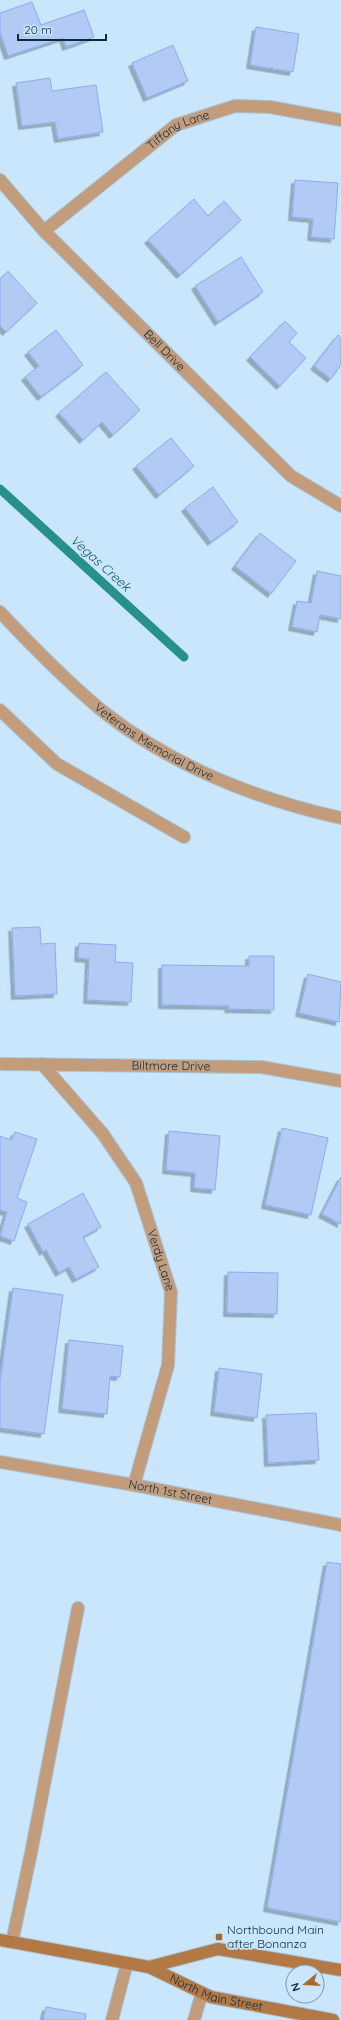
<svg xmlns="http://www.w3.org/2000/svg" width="341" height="2020" viewBox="0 0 341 2020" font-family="Quicksand,sans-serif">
	<defs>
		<filter id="shadow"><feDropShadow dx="-3.5" dy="3.5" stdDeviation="0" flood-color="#0004"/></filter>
	</defs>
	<rect width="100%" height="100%" fill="#c9e6fc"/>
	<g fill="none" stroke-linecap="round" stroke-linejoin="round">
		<path stroke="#28908a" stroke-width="9" d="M0,489L184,657"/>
	</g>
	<path fill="#b2caf4" stroke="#87adf2" filter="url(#shadow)" d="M32,2L41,25L84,10L94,37L66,47L63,38L8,56L0,32V13Z
		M256,27L299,34L293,72L250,65Z
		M173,45L188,81L147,98L132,63Z
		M50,78L52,91L96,85L103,132L58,139L55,122L22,126L16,83Z
		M295,180L338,183L334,239L311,237L313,219L292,217Z
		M194,199L208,216L224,201L241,220L180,275L148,240Z
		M241,257L263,292L218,322L195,286Z
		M8,271L37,303L6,332L0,326V279Z
		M285,321L297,333L289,342L306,358L280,386L250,357Z
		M56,330L83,365L41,397L25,377L39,366L28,352Z
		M338,335L341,338V365L331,379L314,366Z
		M106,372L140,410L113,435L102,422L83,440L59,413Z
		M171,438L194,466L159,495L136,466Z
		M213,487L238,522L211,542L185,508Z
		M260,533L296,561L271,594L235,566Z
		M317,571L341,576V619L320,615L317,632L292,627L297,601L311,603Z
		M40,927L41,944L55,943L57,994L15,996L12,928Z
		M79,943L116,945L115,962L133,963L131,1002L87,1000L89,959L78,958Z
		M249,956H274V1010L228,1009L229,1006L162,1005V965L249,966Z
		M308,974L341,982L339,1022L299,1013Z
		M282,1128L328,1138L311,1215L265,1205Z
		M169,1131L220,1136L215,1190L194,1188L195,1173L166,1170Z
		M15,1132L37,1139L17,1198L27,1202L14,1241L0,1236L7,1212L0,1210V1136L11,1140Z
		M341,1177V1224L322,1214Z
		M83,1193L101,1227L83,1237L99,1267L76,1279L69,1267L59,1273L46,1250L43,1252L28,1224Z
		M228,1272L278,1273L277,1314L227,1313Z
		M13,1288L63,1295L44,1434L0,1428V1382Z
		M69,1340L123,1346L120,1377L110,1376L107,1414L62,1409Z
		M219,1368L262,1374L257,1418L214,1412Z
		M316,1413L319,1460L268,1463L266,1415Z
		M327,1562L341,1564V1922L267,1908Z
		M46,2007L86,2014L85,2020H43Z"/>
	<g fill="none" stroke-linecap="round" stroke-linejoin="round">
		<g stroke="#a7c4da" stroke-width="14">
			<path id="service" d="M0,710L57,764L184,837
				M12,1942L31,1853L78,1608
				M112,2020L127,1963
				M194,2020L202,1993"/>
		</g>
		<g stroke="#a7c4da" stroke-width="14">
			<g id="minor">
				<path id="s1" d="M0,180L44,231L291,476L341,506"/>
				<path id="s2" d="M44,231L176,125L235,106L270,107L341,120"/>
				<path id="s3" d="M0,1064L261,1067L341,1081"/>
				<path id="s4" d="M42,1064L103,1134L136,1183L171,1292L168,1365L134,1485"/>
				<path id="s5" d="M0,1462L134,1485L341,1525"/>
			</g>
		</g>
		<g stroke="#a7c4da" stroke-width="14">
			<g id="tertiary">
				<path id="s6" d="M0,612C33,647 67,682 105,713C174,767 256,799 341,818"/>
			</g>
		</g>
		<g stroke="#a7c4da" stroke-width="14">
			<g id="secondary">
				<path id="s7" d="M0,1940L149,1967L211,1997L333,2020"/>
				<path d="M149,1967L218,1949L341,1970"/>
			</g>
		</g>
		<use href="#service" stroke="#c39c7b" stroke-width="12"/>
		<use href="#minor" stroke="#c39c7b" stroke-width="12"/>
		<use href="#tertiary" stroke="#c39c7b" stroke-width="12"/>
		<use href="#secondary" stroke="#b27945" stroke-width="12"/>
	</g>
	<rect fill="#a86b2f" stroke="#c9e6fc" stroke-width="1.5" x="215" y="1933" width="8" height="8" rx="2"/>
	<g text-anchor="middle" stroke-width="3.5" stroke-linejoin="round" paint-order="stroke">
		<g font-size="12" fill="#0b2b40" stroke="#c9e6fc">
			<text dy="4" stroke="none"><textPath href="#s2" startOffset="169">Tiffany Lane</textPath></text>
			<text dy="4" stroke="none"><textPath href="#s1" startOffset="237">Bell Drive</textPath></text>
			<text dy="4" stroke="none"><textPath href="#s6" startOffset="203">Veterans Memorial Drive</textPath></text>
			<text dy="4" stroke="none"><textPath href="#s3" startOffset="171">Biltmore Drive</textPath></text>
			<text dy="4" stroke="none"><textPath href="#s4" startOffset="233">Verdy Lane</textPath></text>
			<text dy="4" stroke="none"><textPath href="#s5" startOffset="173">North 1st Street</textPath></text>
			<text dy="4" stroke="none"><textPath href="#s7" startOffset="224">North Main Street</textPath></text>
		</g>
		<g font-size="12" fill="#0b2b40" stroke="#c9e6fc" text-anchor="start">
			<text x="227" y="1934">Northbound Main<tspan x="227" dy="14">after Bonanza</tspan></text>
		</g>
		<g font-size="13" font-style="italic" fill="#155d53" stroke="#c9e6fc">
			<text transform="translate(101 563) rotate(42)" y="5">Vegas Creek</text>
		</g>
	</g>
	<g transform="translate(305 1984) rotate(252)"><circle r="19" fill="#c9e6fc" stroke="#7d9bb1"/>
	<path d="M0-3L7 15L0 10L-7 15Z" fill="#a86b2f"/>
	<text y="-6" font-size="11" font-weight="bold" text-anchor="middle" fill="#0b2b40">N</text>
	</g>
	<path d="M18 34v6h88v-6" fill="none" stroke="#0b2b40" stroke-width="2"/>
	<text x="24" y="34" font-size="12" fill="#0b2b40" stroke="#c9e6fc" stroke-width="3" paint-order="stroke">20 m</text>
</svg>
